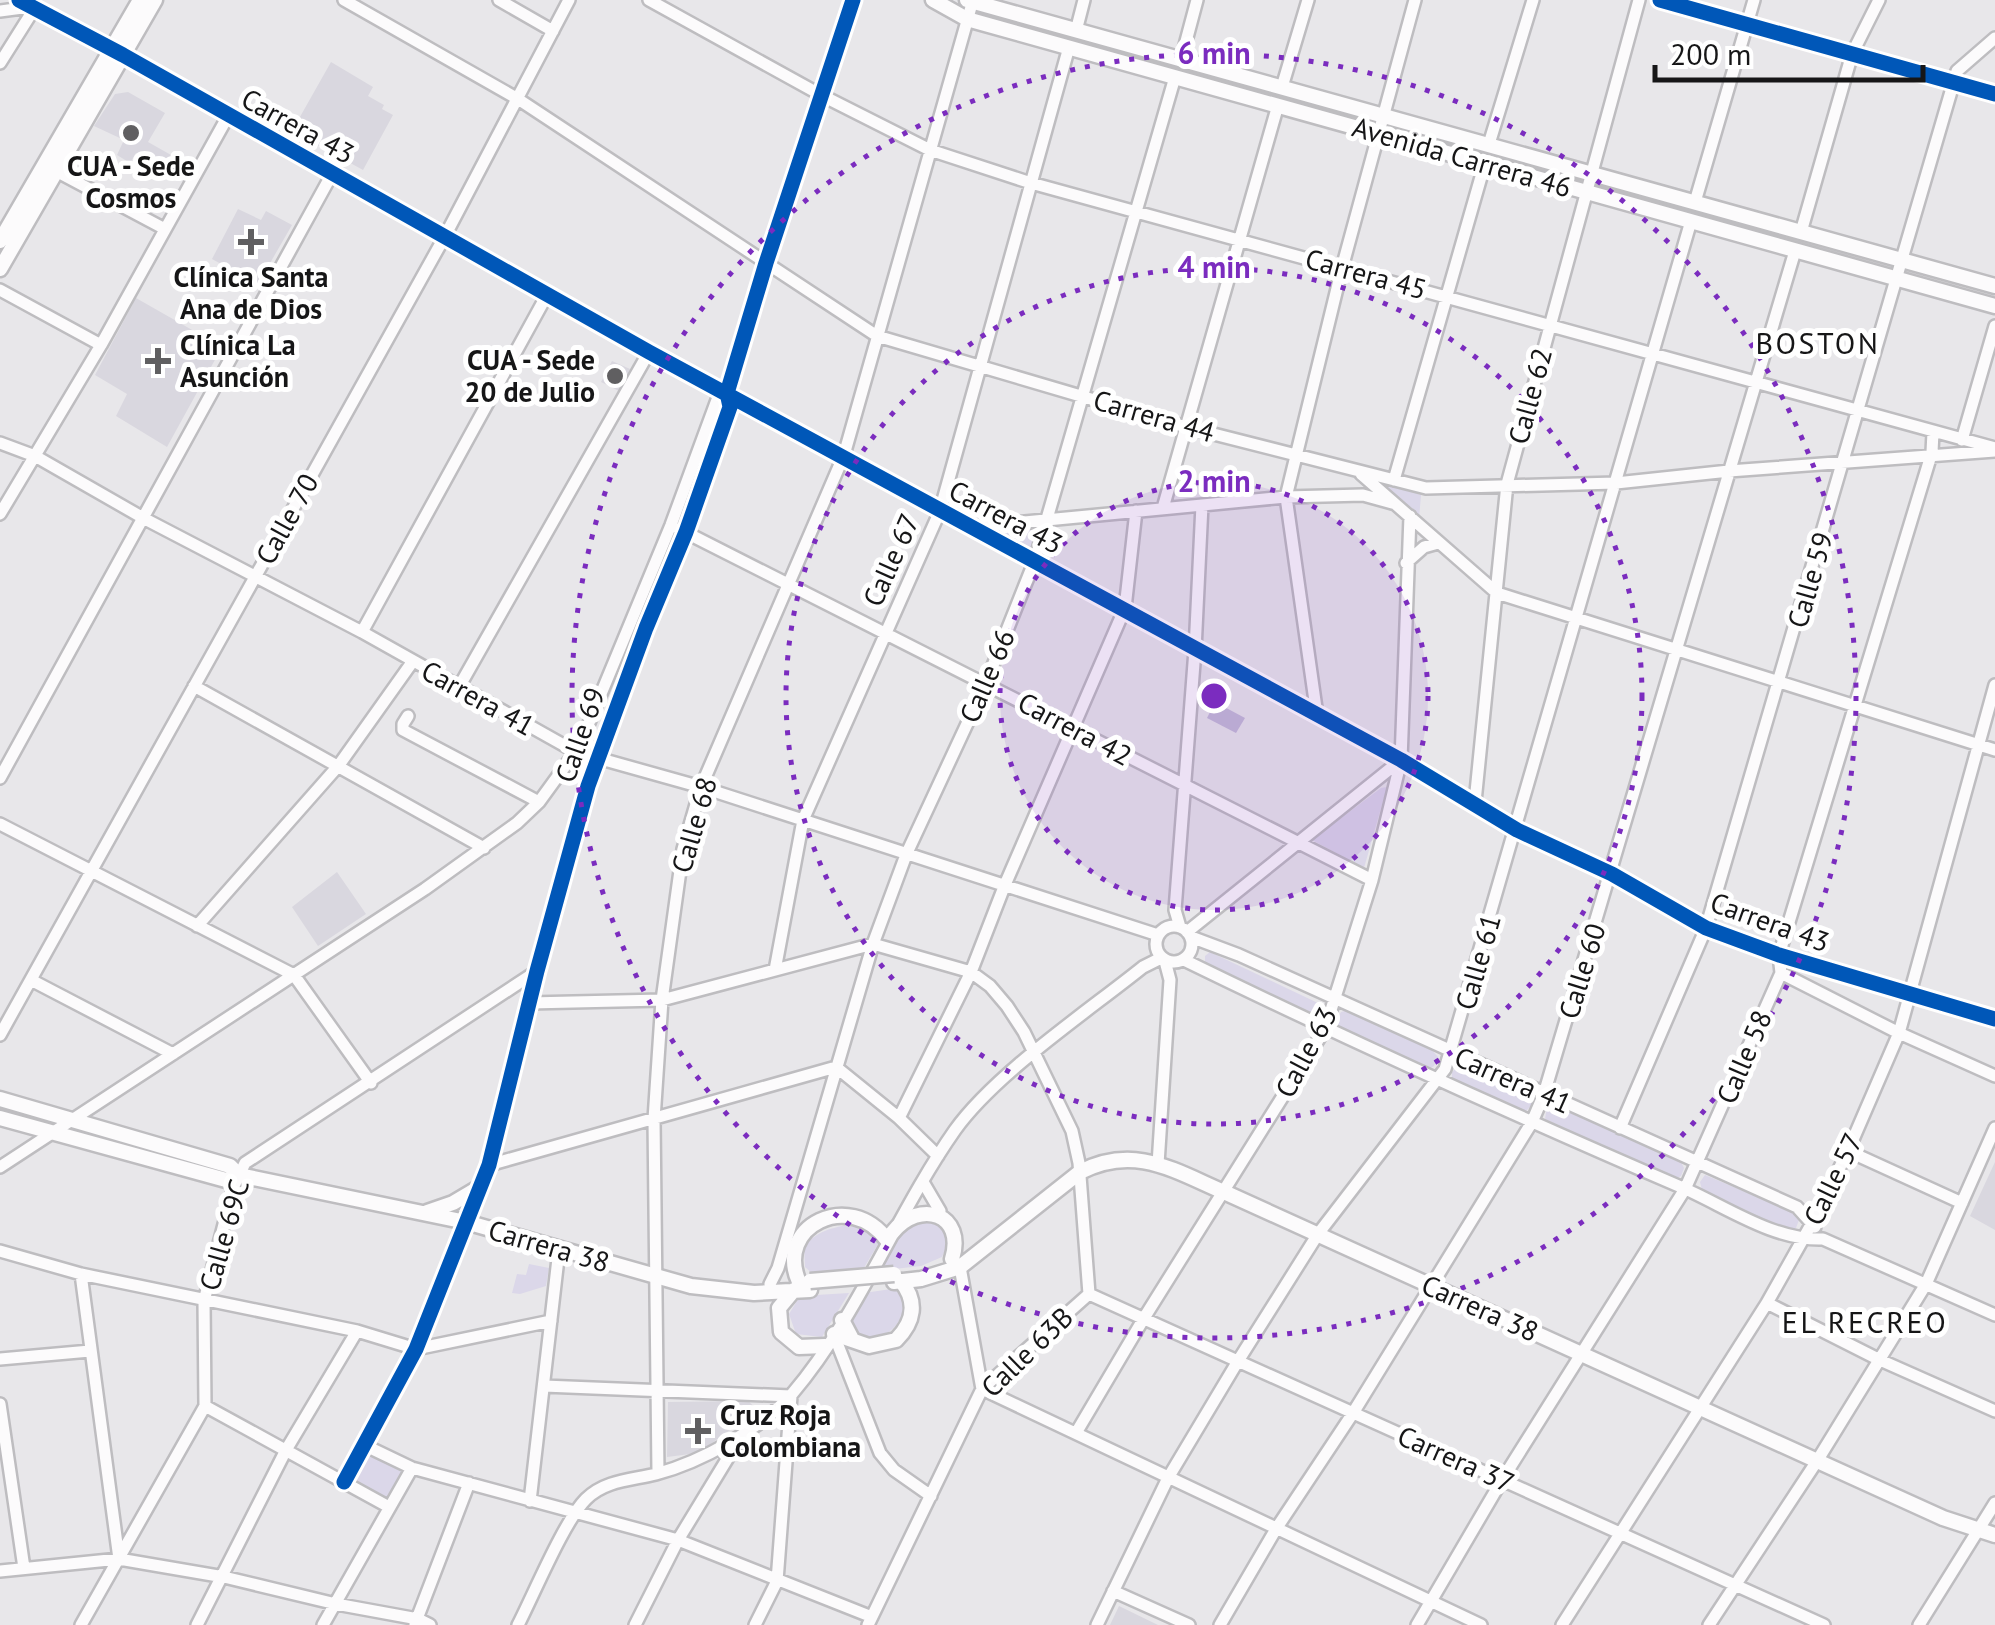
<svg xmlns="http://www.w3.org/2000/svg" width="1995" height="1625" viewBox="0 0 1995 1625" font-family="'PT Sans',sans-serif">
	<rect width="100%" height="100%" fill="#e8e7ea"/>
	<path fill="#d9d7df" d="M331,62L373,87L368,96L384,105L382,109L393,115L363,170L292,131Z
		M128,92L165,113L148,142L187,164L179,178L136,153L130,163L117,155L124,140L94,126L115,94Z
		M238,209L261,220L266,211L292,225L258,284L212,259Z
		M136,298L222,347L167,447L116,416L127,394L95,375Z
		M612,361L630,369L619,391L601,382Z
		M337,872L366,914L318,946L292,907Z
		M1995,1162V1230L1970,1216Z
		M748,1401L758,1410L698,1453L667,1457L668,1402Z
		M1119,1606L1158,1625H1110Z"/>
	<path fill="#dbd7e9" d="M1377,480L1421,495L1419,519Z
		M1041,526L1033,553L997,534L999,528Z
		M1387,787L1364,868L1312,840L1381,788Z
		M1210,952L1320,1004L1324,1009L1320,1015L1313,1017L1205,965V956Z
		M1348,1010L1431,1049L1438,1057L1434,1066L1427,1070L1340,1029L1336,1020L1341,1012Z
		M1461,1063L1532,1095L1535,1102L1525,1112L1452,1079V1072Z
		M1553,1104L1681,1162L1684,1168L1681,1176L1675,1179L1545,1119L1547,1107Z
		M1705,1175L1794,1212L1799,1220L1796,1228L1789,1231L1702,1190L1700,1182Z
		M920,1218C941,1224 954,1234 942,1257L921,1266L876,1271L899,1233Z
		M851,1224L871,1231L880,1241L862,1271L813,1274L805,1267L804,1247C816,1231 832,1228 851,1224Z
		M529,1264L549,1268L546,1286L520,1294L512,1293L517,1274L526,1275Z
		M898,1288L902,1290C912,1322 882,1349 852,1333L848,1317L864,1293Z
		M849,1293L822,1337L796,1334L789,1314L800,1296Z
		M368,1451L406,1472L388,1502L350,1483Z"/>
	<path fill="#c3bcd7" d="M1215,702L1245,718L1236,733L1207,718Z"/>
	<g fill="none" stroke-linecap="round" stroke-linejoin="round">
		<g stroke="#bebdc0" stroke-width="16">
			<path id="minor" d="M19,0L123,55L649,352L1401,760L1517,830L1612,874L1706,928L1779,955L1995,1019
				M344,0L518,99L877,336L1186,427L1426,488L1616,483L1729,471L1995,451
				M499,0L553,31
				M649,0L821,95L930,150L1031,183L1995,448
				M1660,0L1995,94
				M0,11L30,7
				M1076,31L1084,0
				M1181,60L1197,0
				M0,63L34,9
				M1282,87L1308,0
				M1489,144L1533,0
				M52,169L165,229
				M1695,202L1754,0
				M1801,232L1852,54L1879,0
				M0,290L101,345
				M1962,440L1995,326
				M0,443L35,456L145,519L362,632L576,752L701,787L1158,935
				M1361,474L1497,593L1995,750
				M1394,480L1485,163
				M1163,508L1278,105
				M0,514L101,345L228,116
				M973,527L1286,497L1363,495L1392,503
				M679,529L1372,880
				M1406,563L1424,547L1438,543
				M362,632L548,293
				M194,686L484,848
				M459,687L649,352
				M1317,715L1286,497L1342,268L1415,0
				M408,716L403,724V730L539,802
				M0,778L332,174
				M1475,802L1507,484L1639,0
				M0,824L294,975L371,1083
				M1156 944a18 18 0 1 1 36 0a18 18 0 1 1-36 0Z
				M197,926L339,765L413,661
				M1180,927L1175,910L1195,650L1202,505
				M1187,932L1401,760
				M1191,937L1239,955L1797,1207L1815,1227
				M1184,960C1348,1040 1514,1115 1681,1187C1725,1206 1774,1241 1823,1239L1995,1315
				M775,970L803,820L940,511L1069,47
				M1781,973L1899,1033L1995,1076
				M31,980L173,1054
				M529,1003L662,1000L873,944L971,972L990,986L1007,1006L1024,1032L1072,1131L1079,1163L1089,1294L982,1389L868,1625
				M0,1035L445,236L569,0
				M899,1118L971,972L1004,887L1125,608L1136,511
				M1620,1128L1706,928L1957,71L1995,38
				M1848,1151L1962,1203
				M1158,1164L1170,980L1165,961
				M489,1165L836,1067L899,1118L938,1156
				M0,1167L425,889L517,823L539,802L579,747L671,525L717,400L727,393
				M923,1182L940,1211
				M0,1251L81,1274L357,1331L416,1349L551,1321
				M960,1267L982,1389L1481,1625
				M81,1274L119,1559
				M770,1284L778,1268L873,944L906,855L986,683L1035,560L1175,77
				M1089,1294L1824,1625
				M1767,1303L1880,1360L1995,1411
				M834,1335L880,1453L894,1470L931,1496
				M0,1359L90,1351
				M544,1386L791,1396L777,1581L755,1625
				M0,1404L24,1568
				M205,1406L389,1507
				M1076,1433L1144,1318L1325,1029L1372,880L1401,760L1410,516
				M364,1445L412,1468L678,1540L872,1617
				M658,1473L654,1119L662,1000L683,849L701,787L844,455L973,0
				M344,1482L416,1349L489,1165L537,971L588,786L646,628L686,532L730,407L727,393L766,263L853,0
				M530,1501L559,1250
				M0,1571L119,1559L224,1577L336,1604L418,1619L430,1625
				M1113,1591L1189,1625
				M415,1624L469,1483
				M81,1625L205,1406L204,1301L234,1186L245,1163L537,971
				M197,1625L286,1450L357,1331
				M323,1625L412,1468
				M518,1625C534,1594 564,1521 586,1499C605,1480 632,1480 656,1474C701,1462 761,1429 792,1394C859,1315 896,1214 955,1130C996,1073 1087,1012 1143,967L1161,958
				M635,1625L678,1540L740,1438
				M1097,1625L1168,1478L1238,1361L1318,1234L1445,1069L1691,221
				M1220,1625L1276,1529L1353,1413L1532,1122L1544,1094L1795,251
				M1417,1625L1502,1480L1685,1189L1781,973L1779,955L1932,452L1933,432
				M1562,1625L1767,1303L1812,1223L1848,1151L1899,1033L1995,685
				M1709,1625L1817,1461L1926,1284L1995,1128
				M1919,1625L1995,1503"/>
		</g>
		<g stroke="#bebdc0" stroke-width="19">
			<path id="major" d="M933,0L967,19L1995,306
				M967,0L1995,286
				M0,241L140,0
				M0,269L155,0
				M0,1099L230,1166L239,1175
				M0,1118L226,1180L239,1175L466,1222L691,1286L754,1293L810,1290
				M427,1212L453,1203L480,1187
				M892,1233C920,1198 966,1214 952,1259
				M799,1282C774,1226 850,1189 887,1240
				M894,1282L921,1279L960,1267L1080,1172C1134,1144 1173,1170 1224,1192L1943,1518L1995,1535
				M794,1290L779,1308L781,1332L799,1347L825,1346
				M842,1320L852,1339
				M834,1334L869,1346L896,1340C914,1322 918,1302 901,1281"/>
		</g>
		<use href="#minor" stroke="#fcfbfc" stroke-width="11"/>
		<use href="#major" stroke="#fcfbfc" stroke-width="14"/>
		<g stroke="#bebdc0" stroke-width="19" stroke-linecap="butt">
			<path id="major-bridge" d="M810,1281L894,1274"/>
		</g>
		<use href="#major-bridge" stroke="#fcfbfc" stroke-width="14"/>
		<g stroke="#fff" stroke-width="21">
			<path id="cycleway" d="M19,0L123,55L649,352L1401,760L1517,830L1612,874L1706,928L1779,955L1995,1019
				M1660,0L1995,94
				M344,1482L416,1349L489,1165L537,971L588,786L646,628L686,532L730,407L727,393L766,263L853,0"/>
		</g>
		<use href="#cycleway" stroke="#0057b8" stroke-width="15"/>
	</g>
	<circle cx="1214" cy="696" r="214" fill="#7b2cbf" fill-opacity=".12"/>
	<g fill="none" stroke="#7b2cbf" stroke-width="5" stroke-dasharray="5 10">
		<circle cx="1214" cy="696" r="214"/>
		<circle cx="1214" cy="696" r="428"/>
		<circle cx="1214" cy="696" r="642"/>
	</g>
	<g fill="#605f61" stroke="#fff" stroke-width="4">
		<circle cx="131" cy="133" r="10"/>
		<path d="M246 227h10v10h10v10h-10v10h-10v-10h-10v-10h10z"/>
		<path d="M153 346h10v10h10v10h-10v10h-10v-10h-10v-10h10z"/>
		<circle cx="615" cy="376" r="10"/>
		<path d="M693 1416h10v10h10v10h-10v10h-10v-10h-10v-10h10z"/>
	</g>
	<g text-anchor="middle" stroke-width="10" stroke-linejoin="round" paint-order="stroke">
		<g font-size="28" fill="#161617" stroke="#fff">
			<text transform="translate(298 126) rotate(29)" y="10">Carrera 43</text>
			<text transform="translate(1462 157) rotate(16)" y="10">Avenida Carrera 46</text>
			<text transform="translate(1366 274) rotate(15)" y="10">Carrera 45</text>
			<text transform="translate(1530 396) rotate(-75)" y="10">Calle 62</text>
			<text transform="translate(1154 416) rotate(16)" y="10">Carrera 44</text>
			<text transform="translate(1006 517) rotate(28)" y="10">Carrera 43</text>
			<text transform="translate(287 519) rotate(-61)" y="10">Calle 70</text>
			<text transform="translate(891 560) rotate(-66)" y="10">Calle 67</text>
			<text transform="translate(1810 580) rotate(-74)" y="10">Calle 59</text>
			<text transform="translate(987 676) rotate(-67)" y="10">Calle 66</text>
			<text transform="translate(478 698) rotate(29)" y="10">Carrera 41</text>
			<text transform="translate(1075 729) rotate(28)" y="10">Carrera 42</text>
			<text transform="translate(580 735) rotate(-71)" y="10">Calle 69</text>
			<text transform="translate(694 825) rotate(-74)" y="10">Calle 68</text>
			<text transform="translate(1770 922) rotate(20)" y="10">Carrera 43</text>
			<text transform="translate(1478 962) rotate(-74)" y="10">Calle 61</text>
			<text transform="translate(1582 971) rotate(-73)" y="10">Calle 60</text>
			<text transform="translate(1306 1052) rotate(-62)" y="10">Calle 63</text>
			<text transform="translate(1744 1057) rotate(-67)" y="10">Calle 58</text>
			<text transform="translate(1513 1080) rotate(24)" y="10">Carrera 41</text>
			<text transform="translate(1833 1179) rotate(-64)" y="10">Calle 57</text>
			<text transform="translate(224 1235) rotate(-74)" y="10">Calle 69C</text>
			<text transform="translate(549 1246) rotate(16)" y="10">Carrera 38</text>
			<text transform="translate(1480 1308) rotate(24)" y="10">Carrera 38</text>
			<text transform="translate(1027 1352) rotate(-44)" y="10">Calle 63B</text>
			<text transform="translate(1456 1459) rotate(24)" y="10">Carrera 37</text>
		</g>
		<g font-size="28" font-weight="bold" fill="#161617" stroke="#fff">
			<text x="131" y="176">CUA - Sede<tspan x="131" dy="32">Cosmos</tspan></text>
			<text x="251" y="287">Clínica Santa<tspan x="251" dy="32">Ana de Dios</tspan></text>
			<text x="180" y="355" text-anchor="start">Clínica La<tspan x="180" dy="32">Asunción</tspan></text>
			<text x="595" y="370" text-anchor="end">CUA - Sede<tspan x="595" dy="32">20 de Julio</tspan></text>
			<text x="720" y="1425" text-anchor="start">Cruz Roja<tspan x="720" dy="32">Colombiana</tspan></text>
		</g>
		<g font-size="30" letter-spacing="2.5" fill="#161617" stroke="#fff">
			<text x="1818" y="354">BOSTON</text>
			<text x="1865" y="1333">EL RECREO</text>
		</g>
	</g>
	<circle cx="1214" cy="696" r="15" fill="#7b2cbf" stroke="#fff" stroke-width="5"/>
	<g font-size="30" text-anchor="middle" font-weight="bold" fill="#7b2cbf" stroke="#fff" stroke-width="10" stroke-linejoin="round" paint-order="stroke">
		<text x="1214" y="64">6 min</text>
		<text x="1214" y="278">4 min</text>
		<text x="1214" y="492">2 min</text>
	</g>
	<path d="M1655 65v15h268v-15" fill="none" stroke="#161617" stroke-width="5"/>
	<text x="1670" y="65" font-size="30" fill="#161617" stroke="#ffffff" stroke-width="8" paint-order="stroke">200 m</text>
</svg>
